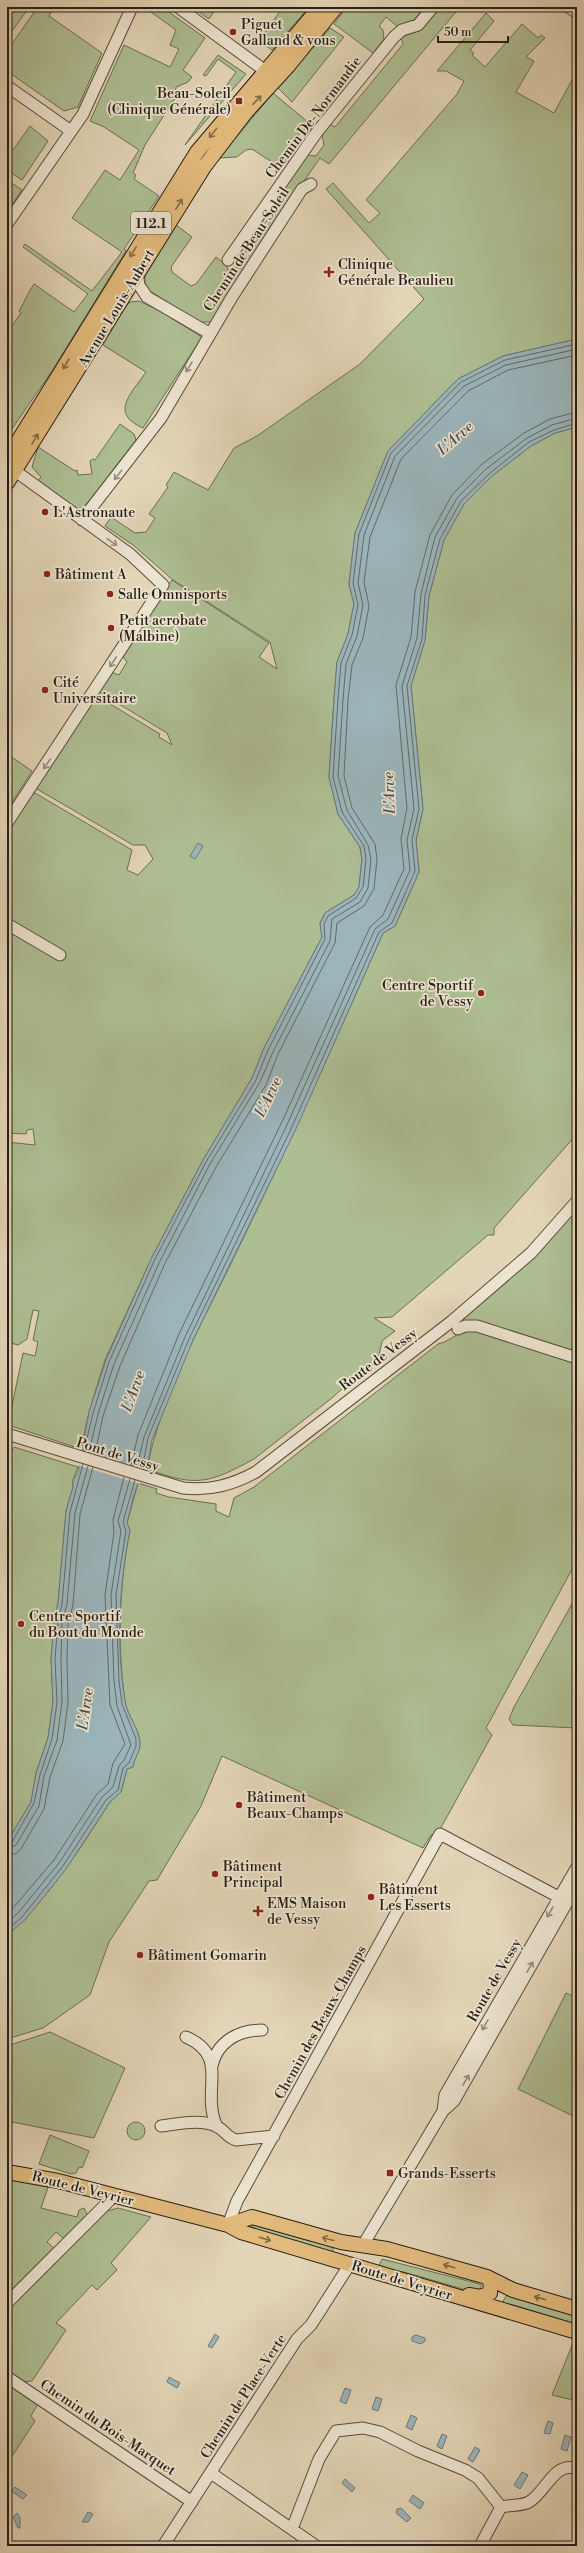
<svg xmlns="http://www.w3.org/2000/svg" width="584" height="2553" viewBox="0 0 584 2553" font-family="'Libre Bodoni',serif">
	<rect width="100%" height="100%" fill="#e3d5b7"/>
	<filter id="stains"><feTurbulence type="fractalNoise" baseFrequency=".005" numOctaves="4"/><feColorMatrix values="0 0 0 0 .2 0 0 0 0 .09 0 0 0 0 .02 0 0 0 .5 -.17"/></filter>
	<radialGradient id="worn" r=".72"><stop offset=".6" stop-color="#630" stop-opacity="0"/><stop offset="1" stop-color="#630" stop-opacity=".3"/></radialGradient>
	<path fill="#aebe93" stroke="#6a6e54" d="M14,7L28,9L12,31L7,27V17Z
		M35,7H54L49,16L102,53L78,107L64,111L7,71V51L37,8Z
		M144,7H162L205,38L183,70L192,77L188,82L176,87L175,98L145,145L133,173L136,175L134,179L159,196L124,249L126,251L52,371L7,436V333L21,313L19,311C25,302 28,292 34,284L74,312L88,294L23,247L25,244L92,291L122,252L72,218L105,170L120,180L139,150L104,127L90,121L124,45L170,67L179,49L170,45L176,30Z
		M192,7H217L209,19Z
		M283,7H309L272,50L259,41Z
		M347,7H425L414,20L397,26L386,17L379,26L383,30L384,39L373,53L334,24Z
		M441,7H460L329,164L320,158L251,258L212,322H200L145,288V275L176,225L192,237L171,267L172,272L191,286L196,284L216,257L227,266L228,270L236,268L246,251L242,247L306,155L316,156L324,145L322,134L330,124L335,127L403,44L401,37L421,30Z
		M486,13L494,21L470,50L474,53L472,55L485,67L522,24L538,38L541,35L545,38L526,57L534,61L516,92L554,113L577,71V339L503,356L458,379L388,451L355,533L349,584L354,604L348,634L337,662L334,699L329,777L338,814L360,847L362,859L359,887L354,895L325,913L320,923L322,937L264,1048L252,1078L203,1160L152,1257L105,1360L89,1412L81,1449L8,1425L23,1353L35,1356L38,1342L33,1340L39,1311L33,1310L27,1339L18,1345L7,1342V1142L35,1145L33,1129L27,1130L26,1134L7,1133V933L15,931L7,921V830L31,795L35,793L132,850L127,870L138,875L153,859L145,845H133L37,789V786L97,696L160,734L159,737L172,745L167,733L99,692L111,672L119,675L127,662L123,657L172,580L269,643L259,657L277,669L270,642L173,580L133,545L105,526L111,517L135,533L146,532L155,518L149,514L168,487L166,485L174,472L208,490L234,448L257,436L360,364L424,299L326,189L333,183L369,223L380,213L366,200L457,94L464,81L446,71H437Z
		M330,28L344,37L292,102L278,88Z
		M218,55L246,74L185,145L236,72L218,59L206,76L203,75Z
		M273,93L315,128C305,128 301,130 296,139L300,149L291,161L275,164L252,149L246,150L237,157L219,158Z
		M30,126L48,141L22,180L7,170V146L13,150Z
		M7,180L22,190L7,212Z
		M139,301L158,310L202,337L143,428C109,413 131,394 146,372L103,345L125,307L130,302Z
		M120,424L134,434L136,440L85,506L80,509L75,508L37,482L41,477L32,467L38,447L75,471L77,470L78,475L92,474L90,461L93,459L95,460Z
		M577,427V1134L494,1228V1235H488L392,1317L374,1318L395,1331L382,1341L377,1365L367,1366L332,1398L254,1459C208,1484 196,1487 147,1469C161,1394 205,1318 238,1249C289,1145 336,1039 383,933L395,926L419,872L416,840L423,809L411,686L425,640L429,596L444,540L464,504L492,476L531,446L555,433Z
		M7,754L32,771L7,810Z
		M577,1209V1353L458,1325L477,1305L539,1253Z
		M473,1330L577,1363V1560L486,1728L492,1735L438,1833L431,1835L423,1848L222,1756L201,1806L157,1880L149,1881L109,1942L90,1995L43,2028L7,2039V1935C49,1898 80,1849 110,1802L121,1792L127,1769L133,1767C134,1758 140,1752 140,1744C140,1729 127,1716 125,1701C117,1644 119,1586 130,1530L127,1523L138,1483L157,1489L156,1493L169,1497L216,1504V1511L229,1517L234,1498L254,1487L438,1344C454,1340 456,1331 473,1330Z
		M14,1447L78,1467L73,1480V1487L66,1511L58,1603L54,1621L51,1659L53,1702L48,1738L36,1773L31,1802L7,1842V1459Z
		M577,1595V1728L513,1725L509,1719L514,1707Z
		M566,1993L577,1998V2118L518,2089Z
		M50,2032L125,2068L94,2138L7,2121V2046Z
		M127 2131a9 9 0 1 1 18 0a9 9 0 1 1-18 0Z
		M50,2135L89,2151L82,2168L79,2167L76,2173L71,2174L39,2164Z
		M7,2179L48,2187L41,2208L77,2217L79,2210L84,2208L88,2216L65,2240L56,2232L47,2242L55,2249L14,2291L9,2285L7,2286Z
		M118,2208L151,2217L111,2263L117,2270L97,2290L92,2285L56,2323L66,2330L32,2381L22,2382L7,2372V2310L107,2211Z
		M249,2224L333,2247V2253L246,2227Z
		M382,2259L476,2283L481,2285V2290L473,2292L404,2272L383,2269L379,2266Z
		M507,2295L577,2316V2326L505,2304L503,2301Z
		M573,2343L577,2344V2401L552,2395Z
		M7,2383L38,2404L31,2416L35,2421L7,2464Z"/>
	<path fill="#9bb5bb" stroke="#6d7979" d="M577,339V427L555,433L531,446L492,476L464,504L444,540L429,596L425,640L411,686L423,809L416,840L419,872L395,926L383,933L295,1131L193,1340L152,1440L147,1469L138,1483L133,1498L127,1523L130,1530C119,1586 116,1644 125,1701C127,1716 140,1729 140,1744C140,1752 134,1758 133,1767L127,1769L121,1792L110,1802L66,1869L25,1920L7,1935V1842L31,1802L36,1773L48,1738L53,1702L51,1659L54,1621L58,1603L66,1511L73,1487V1480L78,1472L89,1412L106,1360L152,1257L203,1160L252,1078L264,1048L322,937L320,924L325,913L354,895L359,887L362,859L360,847L338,814L329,777L334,699L337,662L348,634L354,604L349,584L355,533L388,451L458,379L503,356Z
		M198,843L203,846L195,859L190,856Z
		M215,2334L219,2337L212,2348L208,2346Z
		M416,2335L425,2338V2341L421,2344L412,2341V2337Z
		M169,2377L180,2383L177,2388L167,2382Z
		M345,2388L351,2390L346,2404L340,2401Z
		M376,2397L382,2399L378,2411L372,2409Z
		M411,2415L417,2418L412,2430L406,2427Z
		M548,2421L553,2423L550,2434L544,2433Z
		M442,2434L447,2436L442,2449L437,2446Z
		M565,2435L571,2437L567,2451L561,2449Z
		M475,2447L480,2450L473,2462L468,2459Z
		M522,2472L528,2475L520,2489L514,2485Z
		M345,2479L355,2488L352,2492L342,2483Z
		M15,2487L27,2495L23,2499L11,2491Z
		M413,2495L424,2503L420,2509L409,2501Z
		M401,2508L411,2518L407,2522L396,2513L397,2509Z
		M88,2512L93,2514L88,2522H82Z
		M17,2513L20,2518V2528H18L13,2517Z"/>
	<path fill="#e3d5b7" d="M79,1450L148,1471L140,1484L77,1465Z"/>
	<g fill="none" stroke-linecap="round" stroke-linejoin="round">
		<path stroke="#616a68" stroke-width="1" d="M84,1451L93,1413L109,1362L155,1259L206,1162L256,1080L268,1050L325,939L324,924L328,916L356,898L363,887L366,859L364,846L342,812L333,777L338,699L341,663L352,635L358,605L353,583L359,534L391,453L461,382L505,360L577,344
			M89,1452L98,1414L114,1364L160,1261L210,1164L260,1082L273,1052L330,941L332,919L360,902L368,888L371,859L368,845L347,810L338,776L343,700L346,664L357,636L363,605L358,583L364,535L395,456L464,386L506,365L577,349
			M95,1454L103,1416L120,1366L165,1263L216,1167L266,1085L278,1054L335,943L337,923L364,906L374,889L377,859L375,844L352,808L344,776L348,700L352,665L363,638L369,606L364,582L370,537L401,459L468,391L508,370L577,355
			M131,1465L138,1435L179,1334L281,1124L370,927L383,915L404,869L401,839L407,808L396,685L411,637L415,592L430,535L452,495L482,464L524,433L550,419L577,412
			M137,1467L144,1437L185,1337L286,1127L375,929L388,919L410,870L407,840L414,809L402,686L417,638L421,594L435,537L457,498L486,469L527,438L552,425L577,418
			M142,1469L148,1438L189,1339L291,1129L379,932L392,923L415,871L412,840L419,809L407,686L422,639L425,595L440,539L461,501L490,473L529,442L554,430L577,423
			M7,1844L12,1842L34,1803L40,1775L52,1739L57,1702L55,1659L58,1622L62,1604L70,1512L83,1464
			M7,1849L16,1845L39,1806L44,1776L57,1740L62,1702L61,1659L62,1623L67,1604L75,1513L88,1466
			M7,1855L15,1854L21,1849L44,1809L50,1777L63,1741L68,1702L67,1660L68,1624L73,1605L80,1514L93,1467
			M7,1915L54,1860L97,1794L108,1784L113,1763L125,1744L110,1705L105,1595L114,1532L113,1520L124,1477
			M7,1923L18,1913L59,1863L102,1797L113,1787L119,1766L124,1760L131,1745L117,1706L114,1681L111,1595L121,1531L118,1521L130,1479
			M7,1930L22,1917L63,1866L106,1800L118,1790L123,1768L129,1763L136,1746V1739L122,1704L119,1681L116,1595L126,1531L123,1522L135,1480"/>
		<g stroke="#564c3e" stroke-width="13">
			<path id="minor" d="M178,7L264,70
				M569,7L577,13
				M7,86L71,131
				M7,224L83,114L132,7
				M228,260L317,132L394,37L402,30L418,25L433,7
				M137,273L139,285L147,297L209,333
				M7,465L130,554L163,585L7,823
				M82,520L161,418L232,297L302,189L311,184
				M7,924L60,955
				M458,1329L465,1326H477L577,1358
				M7,1434L183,1488C210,1491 232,1485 256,1472L452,1321L531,1253L577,1201
				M186,2037C231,2057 200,2090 217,2127
				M212,2066C217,2042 238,2030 262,2030
				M443,2111L445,2095L577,1867
				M161,2126C179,2124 201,2118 218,2127C225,2131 228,2138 236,2140L274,2136
				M228,2225L237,2201L267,2147L440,1834L568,1902
				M363,2245L443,2111L454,2101L463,2085L577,1885
				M7,2303L109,2201L112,2195
				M7,2377L192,2502
				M211,2473L316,2546
				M292,2529L319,2459L336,2431L363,2428L380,2432L418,2451L465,2470L478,2478L501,2507C509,2505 522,2506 529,2502C546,2492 555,2460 577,2469
				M163,2546L297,2339L311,2325L350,2264
				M480,2546L501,2507"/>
		</g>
		<g stroke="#271e16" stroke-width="16">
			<path id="major" d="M7,459L197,152L320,7
				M7,483L204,167L246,112L288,66L336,7
				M7,2172L58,2181L228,2225L241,2232L577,2332
				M228,2225L252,2217L341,2242L387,2249L487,2277L513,2290L577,2309
				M469,2295L481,2297L490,2293L491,2283L487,2277"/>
		</g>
		<use href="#minor" stroke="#ede4d0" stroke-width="11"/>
		<use href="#major" stroke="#e2ba7c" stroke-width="14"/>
	</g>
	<defs><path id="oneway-shaft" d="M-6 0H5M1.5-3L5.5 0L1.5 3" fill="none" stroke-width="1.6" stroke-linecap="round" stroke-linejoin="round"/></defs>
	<g stroke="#846c49">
		<use href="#oneway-shaft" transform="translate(257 100) rotate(-47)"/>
		<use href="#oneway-shaft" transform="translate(213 133) rotate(129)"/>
		<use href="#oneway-shaft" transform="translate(179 204) rotate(-58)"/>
		<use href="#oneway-shaft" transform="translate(133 252) rotate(122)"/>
		<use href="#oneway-shaft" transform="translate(66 364) rotate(121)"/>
		<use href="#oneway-shaft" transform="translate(35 439) rotate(-58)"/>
		<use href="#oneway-shaft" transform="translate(265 2239) rotate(16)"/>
		<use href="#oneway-shaft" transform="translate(328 2239) rotate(-165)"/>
		<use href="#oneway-shaft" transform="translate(449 2266) rotate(-164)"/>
		<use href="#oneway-shaft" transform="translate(540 2298) rotate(-164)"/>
	</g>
	<g stroke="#948b7c">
		<use href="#oneway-shaft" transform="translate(189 367) rotate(121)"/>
		<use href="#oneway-shaft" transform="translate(118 475) rotate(128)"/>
		<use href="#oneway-shaft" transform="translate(112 542) rotate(34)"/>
		<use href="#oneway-shaft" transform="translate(113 662) rotate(123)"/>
		<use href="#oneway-shaft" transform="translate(47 764) rotate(124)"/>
		<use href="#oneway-shaft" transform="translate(550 1912) rotate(120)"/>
		<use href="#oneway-shaft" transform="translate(530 1967) rotate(-60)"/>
		<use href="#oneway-shaft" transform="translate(485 2025) rotate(120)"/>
		<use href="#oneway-shaft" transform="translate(466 2080) rotate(-60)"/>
	</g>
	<g fill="#8f2418" stroke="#ede4d0" stroke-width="1.5">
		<circle cx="233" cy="32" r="4"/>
		<rect x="235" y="97" width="8" height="8" rx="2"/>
		<path d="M327 266h4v4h4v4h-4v4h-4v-4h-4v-4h4z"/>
		<circle cx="45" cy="512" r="4"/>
		<circle cx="47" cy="574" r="4"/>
		<circle cx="110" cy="594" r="4"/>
		<circle cx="111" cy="628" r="4"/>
		<circle cx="45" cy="690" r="4"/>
		<circle cx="481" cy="993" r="4"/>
		<circle cx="21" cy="1624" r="4"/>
		<circle cx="239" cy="1805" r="4"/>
		<circle cx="215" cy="1874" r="4"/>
		<circle cx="371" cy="1897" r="4"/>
		<path d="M256 1905h4v4h4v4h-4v4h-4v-4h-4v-4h4z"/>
		<circle cx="140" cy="1955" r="4"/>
		<rect x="386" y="2169" width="8" height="8" rx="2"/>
	</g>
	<g text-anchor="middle" stroke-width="3.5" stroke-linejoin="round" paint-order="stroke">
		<rect fill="#ede4d0" stroke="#62594e" stroke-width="1" x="131" y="212" width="40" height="22" rx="3"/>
		<g font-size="13" font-weight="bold" fill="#271e16">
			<text x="151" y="228">112.1</text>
		</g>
		<g font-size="14" fill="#271e16" stroke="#ede4d0" text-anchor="start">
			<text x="241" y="29">Piguet<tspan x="241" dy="16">Galland &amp; vous</tspan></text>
			<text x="231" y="98" text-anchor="end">Beau-Soleil<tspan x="231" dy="16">(Clinique Générale)</tspan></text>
			<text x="338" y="269">Clinique<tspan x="338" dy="16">Générale Beaulieu</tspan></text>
			<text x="53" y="517">L'Astronaute</text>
			<text x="55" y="579">Bâtiment A</text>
			<text x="118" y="599">Salle Omnisports</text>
			<text x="119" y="625">Petit acrobate<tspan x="119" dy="16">(Malbine)</tspan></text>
			<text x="53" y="687">Cité<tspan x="53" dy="16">Universitaire</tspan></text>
			<text x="473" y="990" text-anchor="end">Centre Sportif<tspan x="473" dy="16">de Vessy</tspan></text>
			<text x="29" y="1621">Centre Sportif<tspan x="29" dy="16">du Bout du Monde</tspan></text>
			<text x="247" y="1802">Bâtiment<tspan x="247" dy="16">Beaux-Champs</tspan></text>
			<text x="223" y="1871">Bâtiment<tspan x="223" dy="16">Principal</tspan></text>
			<text x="379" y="1894">Bâtiment<tspan x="379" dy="16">Les Esserts</tspan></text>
			<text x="267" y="1908">EMS Maison<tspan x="267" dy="16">de Vessy</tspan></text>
			<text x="148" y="1960">Bâtiment Gomarin</text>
			<text x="398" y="2178">Grands-Esserts</text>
		</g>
		<g font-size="14" fill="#271e16" stroke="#ede4d0">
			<text transform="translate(313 117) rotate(-53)" y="5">Chemin De-Normandie</text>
			<text transform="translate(246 249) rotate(-57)" y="5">Chemin de Beau-Soleil</text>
			<text transform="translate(116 308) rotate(-59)" y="5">Avenue Louis-Aubert</text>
			<text transform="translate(378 1359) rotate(-37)" y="5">Route de Vessy</text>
			<text transform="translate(118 1454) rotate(17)" y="5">Pont de Vessy</text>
			<text transform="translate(494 1980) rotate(-60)" y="5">Route de Vessy</text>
			<text transform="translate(320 2022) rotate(-61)" y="5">Chemin des Beaux-Champs</text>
			<text transform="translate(83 2188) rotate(14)" y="5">Route de Veyrier</text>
			<text transform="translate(402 2280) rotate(17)" y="5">Route de Veyrier</text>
			<text transform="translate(243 2396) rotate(-57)" y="5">Chemin de Place-Verte</text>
			<text transform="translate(108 2427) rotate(34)" y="5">Chemin du Bois-Marquet</text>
		</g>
		<g font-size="15" font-style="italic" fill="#4a4b48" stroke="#ede4d0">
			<text transform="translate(455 438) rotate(-41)" y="5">L'Arve</text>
			<text transform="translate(389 793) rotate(-92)" y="5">L'Arve</text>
			<text transform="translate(268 1097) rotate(-64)" y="5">L'Arve</text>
			<text transform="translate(133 1391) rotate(-70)" y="5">L'Arve</text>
			<text transform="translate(85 1709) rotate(-82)" y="5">L'Arve</text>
		</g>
	</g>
	<rect width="584" height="2553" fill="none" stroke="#e3d5b7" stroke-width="24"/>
	<rect x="8" y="8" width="568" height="2537" fill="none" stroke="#271e16" stroke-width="2"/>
	<rect x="12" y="12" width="560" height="2529" fill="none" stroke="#271e16"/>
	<path d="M438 36v6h70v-6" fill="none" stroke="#271e16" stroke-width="2"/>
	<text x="444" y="36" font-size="12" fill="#271e16" stroke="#ede4d0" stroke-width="3" paint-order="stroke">50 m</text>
	<rect width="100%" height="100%" filter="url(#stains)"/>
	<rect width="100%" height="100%" fill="url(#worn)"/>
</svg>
